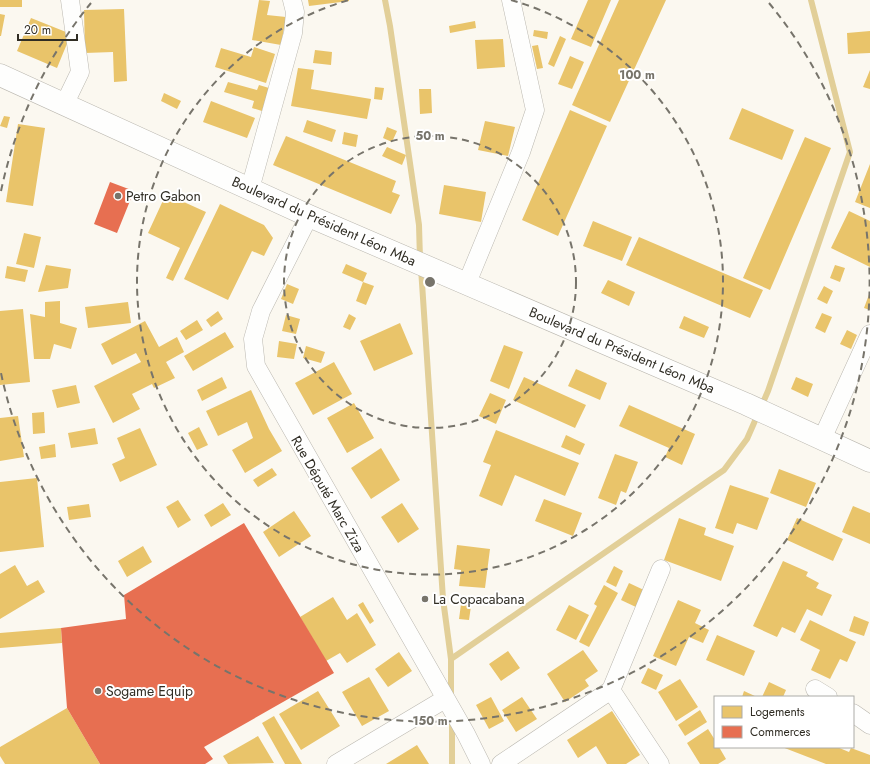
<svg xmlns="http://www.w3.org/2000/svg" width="870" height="764" viewBox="0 0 870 764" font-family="Jost,sans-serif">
	<rect width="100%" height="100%" fill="#fbf8f0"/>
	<path fill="#e9c46a" d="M0,0H22V7H0Z
		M259,0L270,1L267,15L286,17L281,45L252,40Z
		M308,0H349V1L309,6Z
		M588,0H611L591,47L571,39Z
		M619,0H666L610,122L572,105Z
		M124,9L127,81L114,82L113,52L85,53L84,10Z
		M0,14L5,15L1,36H0Z
		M31,18L71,34L57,68L17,51Z
		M475,21L476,28L450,33L449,26Z
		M534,30L548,32L547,39L533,36Z
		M870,31V53L848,54L847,33Z
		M560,36L566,39L554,67L548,64Z
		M503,39L505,67L477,69L475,40Z
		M538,45L543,68L537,69L532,46Z
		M254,47L275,54L266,83L215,67L221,48L251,57Z
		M315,50L332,52L331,65L313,63Z
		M570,56L584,62L572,89L558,84Z
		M298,68L314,70L311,89L371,99L367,119L291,106Z
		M870,70V89L863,87Z
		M228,82L257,90L259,85L269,88L262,111L252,108L254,101L224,92Z
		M375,87L384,88L382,100L374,99Z
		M419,89H431L432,113L420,114Z
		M164,93L181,101L177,109L161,101Z
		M211,101L255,118L247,138L203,122Z
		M742,108L794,130L782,160L729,139Z
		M570,110L607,126L558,236L522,220Z
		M4,116L10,117L7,128L0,126Z
		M307,120L336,130L332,142L303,132Z
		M485,121L515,127L508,156L478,150Z
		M18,124L45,128L33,206L6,202Z
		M387,127L397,131L392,142L383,138Z
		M344,132L358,135L356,147L342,144Z
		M286,136L396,181L392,192L400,195L391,214L273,165Z
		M805,137L831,148L770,290L743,278Z
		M387,147L406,155L402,165L382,156Z
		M870,164V208L855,202Z
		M444,185L486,192L481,222L439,214Z
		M166,194L206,212L173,281L166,278L180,248L148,233Z
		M220,204L264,225L273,238L264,256L252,251L228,300L184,279Z
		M849,211L870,221V267L831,248Z
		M593,221L632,237L622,261L583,246Z
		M24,233L41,237L34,268L16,264Z
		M639,237L763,290L750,318L626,265Z
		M346,264L367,273L363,282L342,273Z
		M46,265L71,269L68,288L38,292Z
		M835,265L845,268L840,282L830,278Z
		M7,266L28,270L25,282L5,278Z
		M608,280L635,292L629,306L601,293Z
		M363,282L374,286L366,305L356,301Z
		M287,284L299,289L293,304L281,299Z
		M824,286L833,291L827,304L817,299Z
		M870,292V310L864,308Z
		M60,301V323L77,328L71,349L54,344L50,359H34L30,314L45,317V302Z
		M128,302L131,323L88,328L85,307Z
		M23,309L30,382L0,385V311Z
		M218,311L223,319L211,327L206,320Z
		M822,313L832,317L825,333L815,328Z
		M349,314L356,318L350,330L343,327Z
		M286,315L300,319L296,334L282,331Z
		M684,316L709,327L704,338L679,328Z
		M197,320L203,330L186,340L180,331Z
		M145,321L159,347L177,337L184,352L166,362L175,378L154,388L152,384L132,394L140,409L113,423L94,386L141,362L136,353L112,365L101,344Z
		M400,323L413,354L374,371L360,341Z
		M847,330L857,335L851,349L840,344Z
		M225,332L234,347L193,371L184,356Z
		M279,341L297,344L294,359L277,357Z
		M504,345L523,352L509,389L490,381Z
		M306,346L325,352L321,363L303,358Z
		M334,362L352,394L313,415L295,383Z
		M576,369L607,383L600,400L568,386Z
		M222,377L227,388L202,401L197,390Z
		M524,377L586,405L575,428L513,400Z
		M796,377L813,384L808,397L791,389Z
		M76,385L80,403L57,408L52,390Z
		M251,390L269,429L282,451L245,473L232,450L253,438L247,422L218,436L206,411Z
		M490,393L506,400L496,424L479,416Z
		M354,403L374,438L347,453L327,418Z
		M629,405L695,434L682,465L665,457L669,448L619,426Z
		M44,412L45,433L33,434L32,413Z
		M18,416L24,457L0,461V418Z
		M199,427L208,445L197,450L188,433Z
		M95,428L98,444L71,448L68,433Z
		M140,428L157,465L120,482L112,464L125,458L117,438Z
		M496,430L579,463L565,496L515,475L502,506L479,496L491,465L483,462Z
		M566,435L585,444L580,455L561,447Z
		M55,444L56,457L41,459L39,447Z
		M381,448L400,480L371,499L351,468Z
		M615,454L638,462L626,493L621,491L616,505L598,498Z
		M272,468L277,475L258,487L253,480Z
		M779,469L816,483L806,507L770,493Z
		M37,478L44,547L0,552V482Z
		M730,485L769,498L757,530L737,523L733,534L715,528Z
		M544,499L582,513L573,536L535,521Z
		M178,500L191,520L178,528L166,507Z
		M223,503L231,515L211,527L204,515Z
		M402,503L419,529L398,543L381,517Z
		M89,504L91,517L69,520L67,507Z
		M853,506L870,513V544L842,532Z
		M294,511L311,536L279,557L263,532Z
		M679,518L706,528L704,535L734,546L721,581L664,560Z
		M797,518L843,539L833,561L787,540Z
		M457,545L490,549L485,588L459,586L461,570L454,569Z
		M143,546L152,562L127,577L118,561Z
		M783,561L808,572L806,576L819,583L816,588L832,595L822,616L807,609L795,633L782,627L777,637L753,626Z
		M15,565L27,586L38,580L45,592L0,619V574Z
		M614,566L623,571L616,587L606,582Z
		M629,583L646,591L638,608L621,600Z
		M604,585L618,593L589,647L579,642L597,606L594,604Z
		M333,597L347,620L357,613L376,645L347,663L340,653L326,661L300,617Z
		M462,597L472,599L469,620L459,619Z
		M678,600L701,610L695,623L709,630L703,643L689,637L676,666L653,656Z
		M363,602L374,621L370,624L358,605Z
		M569,605L589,615L576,640L556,630Z
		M854,616L869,622L864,636L849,631Z
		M810,620L856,642L847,662L840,659L830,679L811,670L820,650L800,640Z
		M61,628L62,643L0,648V633Z
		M717,635L755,651L744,676L706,660Z
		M583,650L598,671L585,680L589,686L565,702L547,674Z
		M508,651L520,668L501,681L489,664Z
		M399,652L412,671L388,687L375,669Z
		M648,668L663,675L656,690L641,683Z
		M369,677L389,711L362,726L342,692Z
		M680,679L698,707L676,721L658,692Z
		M769,682L786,690L783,697H762Z
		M318,691L340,726L301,750L279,714Z
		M744,691L757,697H742Z
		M491,697L504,721L489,729L476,705Z
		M522,697L537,719L516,732L502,710Z
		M67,708L100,764H5L0,756V747Z
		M700,710L707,722L685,736L678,725Z
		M612,711L640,755L626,764H607L596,746L578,758L567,740Z
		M274,716L302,764H285L262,723Z
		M708,729L715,740V747H719L726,759L718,764H700L687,743Z
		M258,736L274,763L228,764L223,756Z
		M417,745L429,764H386Z
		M782,747H837L849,752L851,748L870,755V764H826Z"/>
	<path fill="#e76f51" d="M110,182L134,191L117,233L94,224Z
		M244,523L334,673L204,747L213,759L205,764H100L67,708L61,628L126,619L124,595Z"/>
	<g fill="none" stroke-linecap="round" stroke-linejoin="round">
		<path stroke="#e2cf98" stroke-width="6" d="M385,0L390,26L419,225L420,259
			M421,268L443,599L451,659
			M451,697V659L724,470L747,439L768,391L850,152L811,0
			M452,720V764"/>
		<g stroke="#bab7af" stroke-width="19">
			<path id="street" d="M64,105L80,72L70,0
				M250,189L293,33L295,12L292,0
				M309,216L261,311L253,339L256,366L466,734L481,764
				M467,283L521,152L535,110L511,0
				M822,439L870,334
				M815,689L828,697
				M611,690L661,569
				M853,713L870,725
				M336,764L445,699
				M501,764L611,690L660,764"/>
		</g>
		<g stroke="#bab7af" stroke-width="23">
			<path id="secondary" d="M0,75L309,216L746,404L870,461"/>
		</g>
		<use href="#street" stroke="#fefefd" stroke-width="18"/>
		<use href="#secondary" stroke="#fefefd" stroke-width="22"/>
	</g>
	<g fill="none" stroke="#77746b" stroke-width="2" stroke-dasharray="7 5">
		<circle cx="430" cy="282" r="146"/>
		<path d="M511 0A293 293 0 1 1 349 0"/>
		<path d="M1 191A439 439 0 0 1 91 3M769 3A439 439 0 1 1 1 373"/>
	</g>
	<g fill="#77746b" stroke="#fff" stroke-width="1.5">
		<circle cx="118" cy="196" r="4"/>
		<circle cx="425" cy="599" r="4"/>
		<circle cx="98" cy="691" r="4"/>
	</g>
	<g text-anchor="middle" stroke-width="4" stroke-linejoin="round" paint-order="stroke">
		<g font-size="14" fill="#302d24" stroke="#fff" text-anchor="start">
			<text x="126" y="201">Petro Gabon</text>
			<text x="433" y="604">La Copacabana</text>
			<text x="106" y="696">Sogame Equip</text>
		</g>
		<g font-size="14" fill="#302d24" stroke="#fff">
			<text transform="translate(324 221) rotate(24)" y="5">Boulevard du Président Léon Mba</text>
			<text transform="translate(622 350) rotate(23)" y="5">Boulevard du Président Léon Mba</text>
			<text transform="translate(328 494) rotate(60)" y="5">Rue Député Marc Ziza</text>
		</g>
	</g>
	<circle cx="430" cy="282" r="6" fill="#77746b" stroke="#fff" stroke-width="2"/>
	<g font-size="12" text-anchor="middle" font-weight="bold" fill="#77746b" stroke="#fff" stroke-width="4" stroke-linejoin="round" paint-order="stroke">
		<text x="637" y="79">100 m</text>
		<text x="430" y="140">50 m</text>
		<text x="430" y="725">150 m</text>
	</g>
	<rect x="714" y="696" width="140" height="52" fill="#ffffff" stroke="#acaba7"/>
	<rect x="722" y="706" width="20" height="12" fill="#e9c46a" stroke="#acaba7"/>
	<text x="750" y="716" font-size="12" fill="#302d24">Logements</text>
	<rect x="722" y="726" width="20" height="12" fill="#e76f51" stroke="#acaba7"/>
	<text x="750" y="736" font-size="12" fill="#302d24">Commerces</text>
	<path d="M18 34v6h59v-6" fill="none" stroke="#302d24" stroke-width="2"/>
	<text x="24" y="34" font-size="12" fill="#302d24" stroke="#ffffff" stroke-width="3" paint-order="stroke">20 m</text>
</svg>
